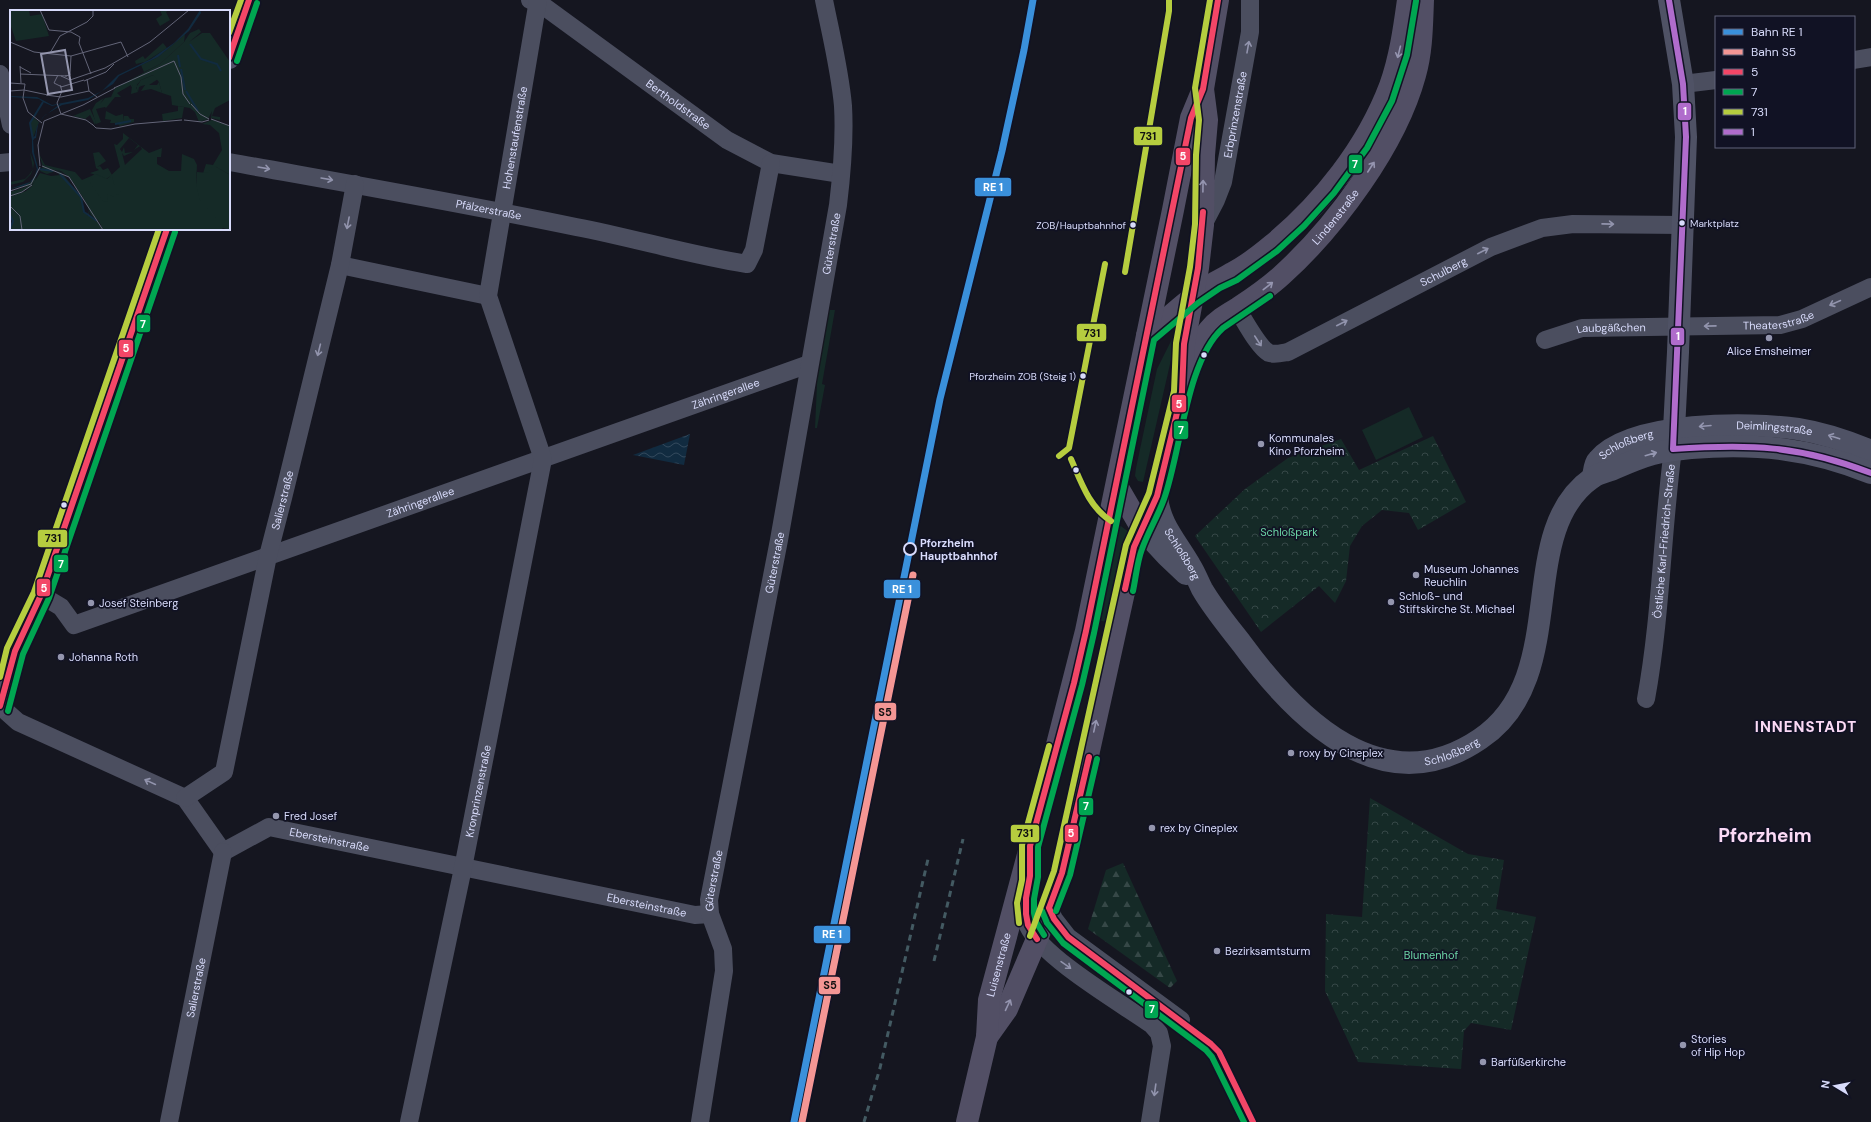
<svg xmlns="http://www.w3.org/2000/svg" width="1871" height="1122" viewBox="0 0 1871 1122" font-family="'DM Sans',sans-serif">
	<defs>
		<pattern id="forest-firs" width="22" height="20" patternUnits="userSpaceOnUse"><rect width="22" height="20" fill="#152a27"/><path d="M5 1l3.5 6h-7zM16 11l3.5 6h-7z" fill="#364847"/></pattern>
		<pattern id="park-crowns" width="20" height="18" patternUnits="userSpaceOnUse"><rect width="20" height="18" fill="#152a27"/><path d="M2 6a3 3 0 1 1 6 0M12 15a3 3 0 1 1 6 0" fill="none" stroke="#364847"/></pattern>
		<pattern id="water-waves" width="16" height="10" patternUnits="userSpaceOnUse"><rect width="16" height="10" fill="#112b40"/><path d="M0 5q4-4 8 0t8 0" fill="none" stroke="#33495c"/></pattern>
	</defs>
	<rect width="100%" height="100%" fill="#151620"/>
	<path fill="#152a27" d="M830,310H835L822,384L825,385L817,428H815L817,384Z
		M1173,337L1176,338L1143,482L1138,481L1135,476L1136,468L1157,369Z
		M1409,407L1423,437L1376,460L1362,430Z
		M1118,524L1129,532L1107,622L1097,620Z"/>
	<path fill="url(#forest-firs)" d="M1123,863L1177,981L1170,988L1088,929L1106,870Z"/>
	<path fill="url(#park-crowns)" d="M1433,436L1466,502L1418,530L1409,513L1382,510L1362,526L1350,546L1346,581L1335,603L1319,586L1261,632L1195,536L1245,489L1288,458L1341,439L1359,470Z
		M1370,798L1468,854L1504,860L1496,909L1536,917L1511,1030L1471,1023L1464,1031L1461,1069L1358,1062L1325,991L1326,914L1362,917Z"/>
	<path fill="url(#water-waves)" d="M690,434L684,465L633,455Z"/>
	<g fill="none" stroke-linecap="round" stroke-linejoin="round">
		<g stroke="#4b4e5f" stroke-width="18">
			<path id="s1" d="M530,0L538,2L727,140L771,163L841,174"/>
			<path d="M1854,60L1871,57"/>
			<path d="M0,74L11,125"/>
			<path d="M1683,84L1716,80"/>
			<path id="s2" d="M229,162C345,183 461,203 576,227C634,238 689,255 747,264L754,250L771,163"/>
			<path d="M0,163L11,162"/>
			<path id="s3" d="M1203,225L1216,200L1223,182L1250,32V0"/>
			<path d="M340,265L488,296"/>
			<path id="s4" d="M1237,309C1244,319 1258,347 1269,353C1274,355 1282,353 1288,352L1491,247L1542,228L1573,224L1683,225"/>
			<path id="s5" d="M1545,340L1582,328L1780,325L1802,319L1871,287"/>
			<path id="s6" d="M41,595L61,607L74,625L809,364"/>
			<path id="s7" d="M1646,699C1661,617 1662,532 1673,449"/>
			<path d="M0,706L18,722L185,798L223,852"/>
			<path id="s8" d="M185,798L224,772L268,556L283,498L340,265L355,184"/>
			<path id="s9" d="M223,852L269,827L695,915L710,914"/>
			<path d="M1030,883C1027,897 1022,912 1028,926C1043,958 1121,1003 1152,1025L1159,1033L1162,1046L1150,1122"/>
			<path d="M1049,908L1054,919L1068,937L1181,1020"/>
			<path id="s10" d="M169,1122L223,852"/>
			<path id="s11" d="M409,1122L463,868L543,459L488,296L538,0"/>
			<path id="s12" d="M700,1122L724,971L723,949L710,914L709,900L779,540L838,205C842,172 845,140 843,106C840,71 831,35 824,0"/>
		</g>
		<g stroke="#4f5265" stroke-width="22">
			<path d="M1669,0L1683,84L1686,137L1678,352L1673,449"/>
			<path id="s13" d="M1593,477C1594,472 1594,464 1598,460C1631,421 1751,422 1798,429C1823,433 1847,441 1871,451"/>
			<path id="s14" d="M1157,496C1159,524 1177,542 1190,565C1195,573 1198,581 1202,589C1213,608 1228,626 1242,644C1297,719 1383,805 1480,739C1573,677 1513,533 1592,478C1598,473 1608,472 1616,468C1646,455 1658,451 1691,448C1757,443 1809,448 1871,473"/>
			<path d="M1142,529L1167,556L1186,574"/>
		</g>
		<g stroke="#524f65" stroke-width="22">
			<path d="M229,58L249,0"/>
			<path d="M1147,336C1166,321 1183,303 1203,290C1212,283 1223,279 1232,273C1246,266 1260,255 1272,245C1322,204 1367,147 1390,86C1400,58 1404,29 1408,0"/>
			<path id="s15" d="M1187,376C1193,361 1199,342 1209,330C1217,320 1228,314 1238,308C1253,298 1269,287 1282,275C1335,227 1396,145 1415,75C1422,51 1422,25 1423,0"/>
			<path d="M1117,486L1142,529"/>
			<path d="M0,706L15,651L41,595L167,229"/>
			<path d="M987,1037L1007,1009L1037,939L1062,873L1134,547L1157,496L1182,392L1184,344L1198,268L1203,225L1204,155L1207,120L1203,89"/>
			<path id="s16" d="M967,1122L987,1037L989,1000L1047,784L1086,631L1173,210L1191,118L1203,89L1218,0"/>
		</g>
		<path stroke="#435a62" stroke-width="3" stroke-dasharray="6 5" stroke-linecap="butt" d="M934,961L963,839
			M864,1122L880,1068L928,859"/>
		<g stroke="#111224" stroke-width="9">
			<path id="bus-1" d="M229,58L249,0
				M1125,589L1134,547L1157,496L1182,392L1184,344L1198,268L1203,212
				M0,706L15,651L41,595L167,229
				M1049,908L1062,873L1089,757
				M1049,908L1054,919L1068,937L1211,1044L1219,1052L1253,1122
				M1037,939L1028,925L1026,914V898L1030,876V846L1074,683L1086,631L1191,118L1203,89L1218,0"/>
		</g>
		<g stroke="#111224" stroke-width="9">
			<path id="bus-2" d="M237,61L257,3
				M1133,591C1136,577 1137,562 1142,549C1148,532 1158,516 1164,499C1181,452 1186,361 1223,328L1270,296
				M8,711L23,654L49,598L175,232
				M1042,911L1047,923L1063,943L1206,1050L1212,1057L1244,1122
				M1056,911L1070,875L1097,759
				M1044,935L1036,922L1034,913V899L1038,877V847L1082,685L1094,633L1154,340L1198,303L1220,288L1237,280L1277,251L1304,226L1334,193L1367,148L1392,101L1407,55L1416,1"/>
		</g>
		<g stroke="#111224" stroke-width="9">
			<path id="bus-3" d="M229,33L241,0
				M1125,272L1169,11V0
				M1059,456L1069,448L1105,264
				M1071,459C1081,482 1089,507 1111,521
				M0,677L7,648L34,592L159,229
				M1019,923L1017,903L1022,880V845L1049,746
				M1030,936L1054,871L1126,545L1149,493L1174,391L1176,343L1190,267L1195,224L1196,155L1199,120L1195,88L1210,0"/>
		</g>
		<g stroke="#111224" stroke-width="9">
			<path id="bus-4" d="M1669,0L1683,84L1686,137L1673,449
				M1673,449C1750,444 1798,445 1871,473"/>
		</g>
		<use href="#bus-1" stroke="#f34667" stroke-width="6"/>
		<use href="#bus-2" stroke="#00a651" stroke-width="6"/>
		<use href="#bus-3" stroke="#b6cd3f" stroke-width="6"/>
		<use href="#bus-4" stroke="#b06ccc" stroke-width="6"/>
		<g stroke="#111224" stroke-width="10">
			<path id="rail-1" d="M794,1122L940,399L1002,151L1024,50L1033,0"/>
		</g>
		<g stroke="#111224" stroke-width="10">
			<path id="rail-2" d="M802,1122L913,575"/>
		</g>
		<use href="#rail-1" stroke="#3a90db" stroke-width="7"/>
		<use href="#rail-2" stroke="#f49694" stroke-width="7"/>
	</g>
	<defs><path id="oneway-shaft" d="M-6 0H5M1.5-3L5.5 0L1.5 3" fill="none" stroke-width="1.6" stroke-linecap="round" stroke-linejoin="round"/></defs>
	<g stroke="#9294ad">
		<use href="#oneway-shaft" transform="translate(1248 47) rotate(-80)"/>
		<use href="#oneway-shaft" transform="translate(264 168) rotate(10)"/>
		<use href="#oneway-shaft" transform="translate(327 179) rotate(10)"/>
		<use href="#oneway-shaft" transform="translate(348 223) rotate(101)"/>
		<use href="#oneway-shaft" transform="translate(1608 224) rotate(1)"/>
		<use href="#oneway-shaft" transform="translate(1483 251) rotate(-27)"/>
		<use href="#oneway-shaft" transform="translate(1835 303) rotate(156)"/>
		<use href="#oneway-shaft" transform="translate(1342 323) rotate(-27)"/>
		<use href="#oneway-shaft" transform="translate(1710 326) rotate(179)"/>
		<use href="#oneway-shaft" transform="translate(1258 341) rotate(57)"/>
		<use href="#oneway-shaft" transform="translate(319 350) rotate(104)"/>
		<use href="#oneway-shaft" transform="translate(150 782) rotate(-155)"/>
		<use href="#oneway-shaft" transform="translate(1066 965) rotate(35)"/>
		<use href="#oneway-shaft" transform="translate(1155 1090) rotate(98)"/>
	</g>
	<g stroke="#9595b0">
		<use href="#oneway-shaft" transform="translate(1399 52) rotate(104)"/>
		<use href="#oneway-shaft" transform="translate(1371 167) rotate(-57)"/>
		<use href="#oneway-shaft" transform="translate(1203 186) rotate(-89)"/>
		<use href="#oneway-shaft" transform="translate(1268 286) rotate(-38)"/>
		<use href="#oneway-shaft" transform="translate(1095 726) rotate(-78)"/>
		<use href="#oneway-shaft" transform="translate(1008 1005) rotate(-65)"/>
	</g>
	<g stroke="#9496b0">
		<use href="#oneway-shaft" transform="translate(1705 426) rotate(175)"/>
		<use href="#oneway-shaft" transform="translate(1834 437) rotate(-162)"/>
		<use href="#oneway-shaft" transform="translate(1651 454) rotate(-16)"/>
	</g>
	<g fill="#d8dbfb" stroke="#111224" stroke-width="1.5">
		<circle cx="1682" cy="223" r="3.5"/>
		<circle cx="1133" cy="225" r="3.5"/>
		<circle cx="1204" cy="355" r="3.5"/>
		<circle cx="1083" cy="376" r="3.5"/>
		<circle cx="1076" cy="470" r="3.5"/>
		<circle cx="64" cy="505" r="3.5"/>
		<circle cx="1129" cy="992" r="3.5"/>
	</g>
	<g fill="#9496ae" stroke="#111224" stroke-width="1.5">
		<circle cx="1769" cy="338" r="4"/>
		<circle cx="1261" cy="444" r="4"/>
		<circle cx="1416" cy="575" r="4"/>
		<circle cx="1391" cy="602" r="4"/>
		<circle cx="91" cy="603" r="4"/>
		<circle cx="61" cy="657" r="4"/>
		<circle cx="1291" cy="753" r="4"/>
		<circle cx="276" cy="816" r="4"/>
		<circle cx="1152" cy="828" r="4"/>
		<circle cx="1217" cy="951" r="4"/>
		<circle cx="1683" cy="1045" r="4"/>
		<circle cx="1483" cy="1062" r="4"/>
	</g>
	<circle fill="#111224" stroke="#d8dbfb" stroke-width="2" cx="910" cy="549" r="6"/>
	<g text-anchor="middle" stroke-width="3.5" stroke-linejoin="round" paint-order="stroke">
		<g font-size="10" fill="#d8dbfb" stroke="#111224" text-anchor="end">
			<text x="1690" y="227" text-anchor="start">Marktplatz</text>
			<text x="1126" y="229">ZOB/Hauptbahnhof</text>
			<text x="1076" y="380">Pforzheim ZOB (Steig 1)</text>
		</g>
		<g font-size="11" fill="#d8dbfb" stroke="#111224">
			<text dy="4" stroke="none"><textPath href="#s1" startOffset="182">Bertholdstraße</textPath></text>
			<text dy="4" stroke="none"><textPath href="#s3" startOffset="116">Erbprinzenstraße</textPath></text>
			<text dy="4" stroke="none"><textPath href="#s11" startOffset="1009">Hohenstaufenstraße</textPath></text>
			<text dy="4" stroke="none"><textPath href="#s2" startOffset="264">Pfälzerstraße</textPath></text>
			<text dy="4" stroke="none"><textPath href="#s15" startOffset="222">Lindenstraße</textPath></text>
			<text dy="4" stroke="none"><textPath href="#s12" startOffset="894">Güterstraße</textPath></text>
			<text dy="4" stroke="none"><textPath href="#s4" startOffset="249">Schulberg</textPath></text>
			<text dy="4" stroke="none"><textPath href="#s5" startOffset="236">Theaterstraße</textPath></text>
			<text dy="4" stroke="none"><textPath href="#s5" startOffset="68">Laubgäßchen</textPath></text>
			<text dy="4" stroke="none"><textPath href="#s6" startOffset="737">Zähringerallee</textPath></text>
			<text dy="4" stroke="none"><textPath href="#s13" startOffset="202">Deimlingstraße</textPath></text>
			<text dy="4" stroke="none"><textPath href="#s13" startOffset="51">Schloßberg</textPath></text>
			<text dy="4" stroke="none"><textPath href="#s8" startOffset="325">Salierstraße</textPath></text>
			<text dy="4" stroke="none"><textPath href="#s6" startOffset="413">Zähringerallee</textPath></text>
			<text dy="4" stroke="none"><textPath href="#s7" startOffset="159">Östliche Karl-Friedrich-Straße</textPath></text>
			<text dy="4" stroke="none"><textPath href="#s14" startOffset="64">Schloßberg</textPath></text>
			<text dy="4" stroke="none"><textPath href="#s12" startOffset="570">Güterstraße</textPath></text>
			<text dy="4" stroke="none"><textPath href="#s14" startOffset="429">Schloßberg</textPath></text>
			<text dy="4" stroke="none"><textPath href="#s11" startOffset="338">Kronprinzenstraße</textPath></text>
			<text dy="4" stroke="none"><textPath href="#s9" startOffset="114">Ebersteinstraße</textPath></text>
			<text dy="4" stroke="none"><textPath href="#s12" startOffset="246">Güterstraße</textPath></text>
			<text dy="4" stroke="none"><textPath href="#s9" startOffset="438">Ebersteinstraße</textPath></text>
			<text dy="4" stroke="none"><textPath href="#s16" startOffset="161">Luisenstraße</textPath></text>
			<text dy="4" stroke="none"><textPath href="#s10" startOffset="137">Salierstraße</textPath></text>
		</g>
		<g font-size="11" fill="#d8dbfb" stroke="#111224" text-anchor="start">
			<text x="1769" y="355" text-anchor="middle">Alice Emsheimer</text>
			<text x="1269" y="442">Kommunales<tspan x="1269" dy="13">Kino Pforzheim</tspan></text>
			<text x="1424" y="573">Museum Johannes<tspan x="1424" dy="13">Reuchlin</tspan></text>
			<text x="1399" y="600">Schloß- und<tspan x="1399" dy="13">Stiftskirche St. Michael</tspan></text>
			<text x="99" y="607">Josef Steinberg</text>
			<text x="69" y="661">Johanna Roth</text>
			<text x="1299" y="757">roxy by Cineplex</text>
			<text x="284" y="820">Fred Josef</text>
			<text x="1160" y="832">rex by Cineplex</text>
			<text x="1225" y="955">Bezirksamtsturm</text>
			<text x="1691" y="1043">Stories<tspan x="1691" dy="13">of Hip Hop</tspan></text>
			<text x="1491" y="1066">Barfüßerkirche</text>
		</g>
		<g font-size="11" fill="#6bd4a5" stroke="#111224">
			<text x="1289" y="536">Schloßpark</text>
			<text x="1431" y="959">Blumenhof</text>
		</g>
		<g font-size="11" font-weight="bold" fill="#d8dbfb" stroke="#111224" text-anchor="start">
			<text x="920" y="547">Pforzheim<tspan x="920" dy="13">Hauptbahnhof</tspan></text>
		</g>
		<g font-size="15" font-weight="bold" letter-spacing="1" fill="#fbdaf6" stroke="#111224">
			<text x="1806" y="732">INNENSTADT</text>
		</g>
		<g font-size="19" font-weight="bold" fill="#fbdaf6" stroke="#111224">
			<text x="1765" y="842">Pforzheim</text>
		</g>
	</g>
	<g transform="translate(10 10)">
		<rect width="220" height="220" fill="#151620"/>
		<path d="M150,0H159L156,2L160,10L150,16L146,9L152,5ZM143,65L148,69L139,75H147L149,72L152,83L141,79L131,81L135,75L126,77L128,82L121,84L122,76L128,68L134,66L127,72V76L131,70ZM168,96L174,97L172,108L153,111L152,104L168,101ZM96,101L106,106L113,104L114,111V106H118L120,109H124V112L110,116L107,113H100L101,110L95,109ZM89,142L96,151L87,157L90,156L93,160L98,158L102,165L96,169L80,163L89,160L86,158L83,143Z" fill="#152a27"/>
		<path d="M189,19L191,22L179,32L192,23H200L220,52V90L205,98L202,106L210,107V110L201,108L202,101L198,109L189,112L185,102L180,98L162,95L161,86L152,83L149,72L143,65L131,70L126,76L134,75L129,77L128,82L126,76L127,73L121,77V75L107,83L111,87H105L96,98L95,97L86,99L91,112L86,114L82,100L86,93L94,88L90,94L95,88L101,87L105,78L150,54L174,32L180,23ZM202,110L220,116V165L206,157L199,166L200,169L205,168L208,178L215,179L213,183L220,181V220L213,218L211,220H93L89,211L81,205L74,189L60,168L51,161L37,159L51,162L72,188L71,191L74,201L78,206V200L79,205L88,211L92,220H0L3,211L0,207V187L9,184L16,181L21,177L25,171L19,178L6,185L0,186V182L13,178L20,175L0,179L21,172L28,159L25,171L30,163L41,166L50,165L46,161L37,164L30,161L33,157L29,144L35,155L65,162L72,170L86,164L97,169L110,157L104,134L107,135L113,129V123L139,143L152,138L151,147H147V154L159,161H171L172,144L184,149L187,155L186,174L189,176L196,154L203,155L212,140L209,123L200,115L192,114ZM119,128L128,135L124,140L130,136L132,139L115,155L112,143L114,146L123,142L115,143L114,137L112,142L110,139ZM20,142L24,153L23,159L21,164L13,172L0,175V172L15,169L19,165L23,159Z" fill="#152a27" fill-rule="evenodd"/>
		<path d="M1,0H19L20,6L32,4L39,26L6,31L0,14Z" fill="#152a27"/>
		<path d="M175,24L174,32L150,54L134,62L131,55L148,47ZM153,33L157,38L135,52L126,54L125,51L133,46L135,49ZM80,99L86,112L85,115L80,105L75,109L63,106ZM23,107L29,112L23,128L20,115ZM203,155L220,165V210L214,217L190,190L186,175L187,162L198,163ZM85,164L97,169L102,166L104,174L111,182L104,187L98,184L97,192L93,191L80,173L83,169L81,167Z" fill="#152a27"/>
		<path d="M190,0L191,3L179,21L148,47L109,66L103,74L78,90L52,95L35,105L28,114L26,128L23,129L24,143L28,158L27,165L22,171L16,175L0,179L20,172L25,166L27,159L22,142V128L25,126L27,116L33,107L50,94L42,96L33,92L29,89L2,87L0,86L27,87L42,95L78,88L92,81L108,65L141,49L164,33L178,19Z" fill="#112b40"/>
		<path fill="none" stroke="#112b40" stroke-width="2" d="M180,34L191,49L207,54L211,61M168,45L170,57M171,59L175,80M176,81L188,101M105,114L121,111M23,130L20,113L33,92M29,159L43,161M50,164L71,187L74,202L87,211M0,205L3,211L0,219"/>
		<path fill="none" stroke="#636578" stroke-width="1" d="M30,0L39,20L61,22L70,27M70,27L69,33L76,51M0,32L24,42L61,46L93,37M93,37L111,32L118,47M40,43L50,26L77,12L83,6V0M76,51L81,64M10,56L11,73M10,57L21,63M10,64L57,66M48,65L44,73L52,77M51,66L60,70L95,58L140,32L179,0M55,66L60,65L61,46M77,69L79,81M74,71L96,62L104,54M0,73L15,74L13,88M50,75L52,81L47,93L51,104L76,110L83,115M51,77L74,70M104,78L164,51L171,67L173,84L180,94M14,80L38,85M0,81L14,80M36,85L51,87L79,81L87,87M13,88L18,102L32,113M181,94L190,104L199,109M201,109L220,116M174,110L192,112L199,110M82,114L86,118L101,119L125,114L172,110M30,156L28,135L34,111L73,95L105,78M32,156L59,167L93,220M0,181L21,174L30,157M0,186L12,182L22,175M0,196L10,206L12,220"/>
		<path fill="#9496ae" fill-opacity="0.15" stroke="#9496ae" stroke-width="2" d="M55,40L62,80L38,84L31,44Z"/>
		<rect width="220" height="220" fill="none" stroke="#d8dbfb" stroke-width="2"/>
	</g>
	<g stroke="#111224" stroke-width="1.5">
		<rect x="1677" y="102" width="15" height="19" rx="4" fill="#b06ccc"/>
		<rect x="1133" y="126" width="30" height="20" rx="4" fill="#b6cd3f"/>
		<rect x="1175" y="147" width="16" height="19" rx="4" fill="#f34667"/>
		<rect x="1348" y="154" width="15" height="20" rx="4" fill="#00a651"/>
		<rect x="974" y="177" width="38" height="20" rx="4" fill="#3a90db"/>
		<rect x="136" y="314" width="15" height="19" rx="4" fill="#00a651"/>
		<rect x="1076" y="323" width="31" height="19" rx="4" fill="#b6cd3f"/>
		<rect x="1670" y="327" width="15" height="19" rx="4" fill="#b06ccc"/>
		<rect x="118" y="339" width="16" height="19" rx="4" fill="#f34667"/>
		<rect x="1171" y="394" width="16" height="19" rx="4" fill="#f34667"/>
		<rect x="1173" y="420" width="16" height="20" rx="4" fill="#00a651"/>
		<rect x="37" y="529" width="31" height="19" rx="4" fill="#b6cd3f"/>
		<rect x="53" y="554" width="16" height="19" rx="4" fill="#00a651"/>
		<rect x="36" y="578" width="15" height="19" rx="4" fill="#f34667"/>
		<rect x="883" y="579" width="38" height="20" rx="4" fill="#3a90db"/>
		<rect x="874" y="702" width="23" height="19" rx="4" fill="#f49694"/>
		<rect x="1078" y="797" width="16" height="19" rx="4" fill="#00a651"/>
		<rect x="1064" y="824" width="15" height="19" rx="4" fill="#f34667"/>
		<rect x="1010" y="824" width="30" height="19" rx="4" fill="#b6cd3f"/>
		<rect x="813" y="925" width="38" height="19" rx="4" fill="#3a90db"/>
		<rect x="818" y="976" width="23" height="19" rx="4" fill="#f49694"/>
		<rect x="1144" y="1000" width="15" height="19" rx="4" fill="#00a651"/>
	</g>
	<g font-size="11" text-anchor="middle" font-weight="bold" fill="#fff">
		<text x="1685" y="115">1</text>
		<text x="1183" y="160">5</text>
		<text x="1355" y="168">7</text>
		<text x="993" y="191">RE 1</text>
		<text x="143" y="328">7</text>
		<text x="1678" y="340">1</text>
		<text x="126" y="352">5</text>
		<text x="1179" y="408">5</text>
		<text x="1181" y="434">7</text>
		<text x="61" y="568">7</text>
		<text x="44" y="592">5</text>
		<text x="902" y="593">RE 1</text>
		<text x="1086" y="810">7</text>
		<text x="1071" y="837">5</text>
		<text x="832" y="938">RE 1</text>
		<text x="1152" y="1013">7</text>
	</g>
	<g font-size="11" text-anchor="middle" font-weight="bold" fill="#111">
		<text x="1148" y="140">731</text>
		<text x="1092" y="337">731</text>
		<text x="53" y="542">731</text>
		<text x="885" y="716">S5</text>
		<text x="1025" y="837">731</text>
		<text x="830" y="989">S5</text>
	</g>
	<rect x="1715" y="16" width="140" height="132" fill="#111224" stroke="#61627a"/>
	<rect x="1723" y="29" width="20" height="6" fill="#3a90db" stroke="#61627a"/>
	<text x="1751" y="36" font-size="12" fill="#d8dbfb">Bahn RE 1</text>
	<rect x="1723" y="49" width="20" height="6" fill="#f49694" stroke="#61627a"/>
	<text x="1751" y="56" font-size="12" fill="#d8dbfb">Bahn S5</text>
	<rect x="1723" y="69" width="20" height="6" fill="#f34667" stroke="#61627a"/>
	<text x="1751" y="76" font-size="12" fill="#d8dbfb">5</text>
	<rect x="1723" y="89" width="20" height="6" fill="#00a651" stroke="#61627a"/>
	<text x="1751" y="96" font-size="12" fill="#d8dbfb">7</text>
	<rect x="1723" y="109" width="20" height="6" fill="#b6cd3f" stroke="#61627a"/>
	<text x="1751" y="116" font-size="12" fill="#d8dbfb">731</text>
	<rect x="1723" y="129" width="20" height="6" fill="#b06ccc" stroke="#61627a"/>
	<text x="1751" y="136" font-size="12" fill="#d8dbfb">1</text>
	<g transform="translate(1835 1086) rotate(280)" stroke="#111224" stroke-width="3" paint-order="stroke">
	<path d="M0-3L7 15L0 10L-7 15Z" fill="#d8dbfb"/>
	<text y="-6" font-size="11" font-weight="bold" text-anchor="middle" fill="#d8dbfb">N</text>
	</g>
</svg>
